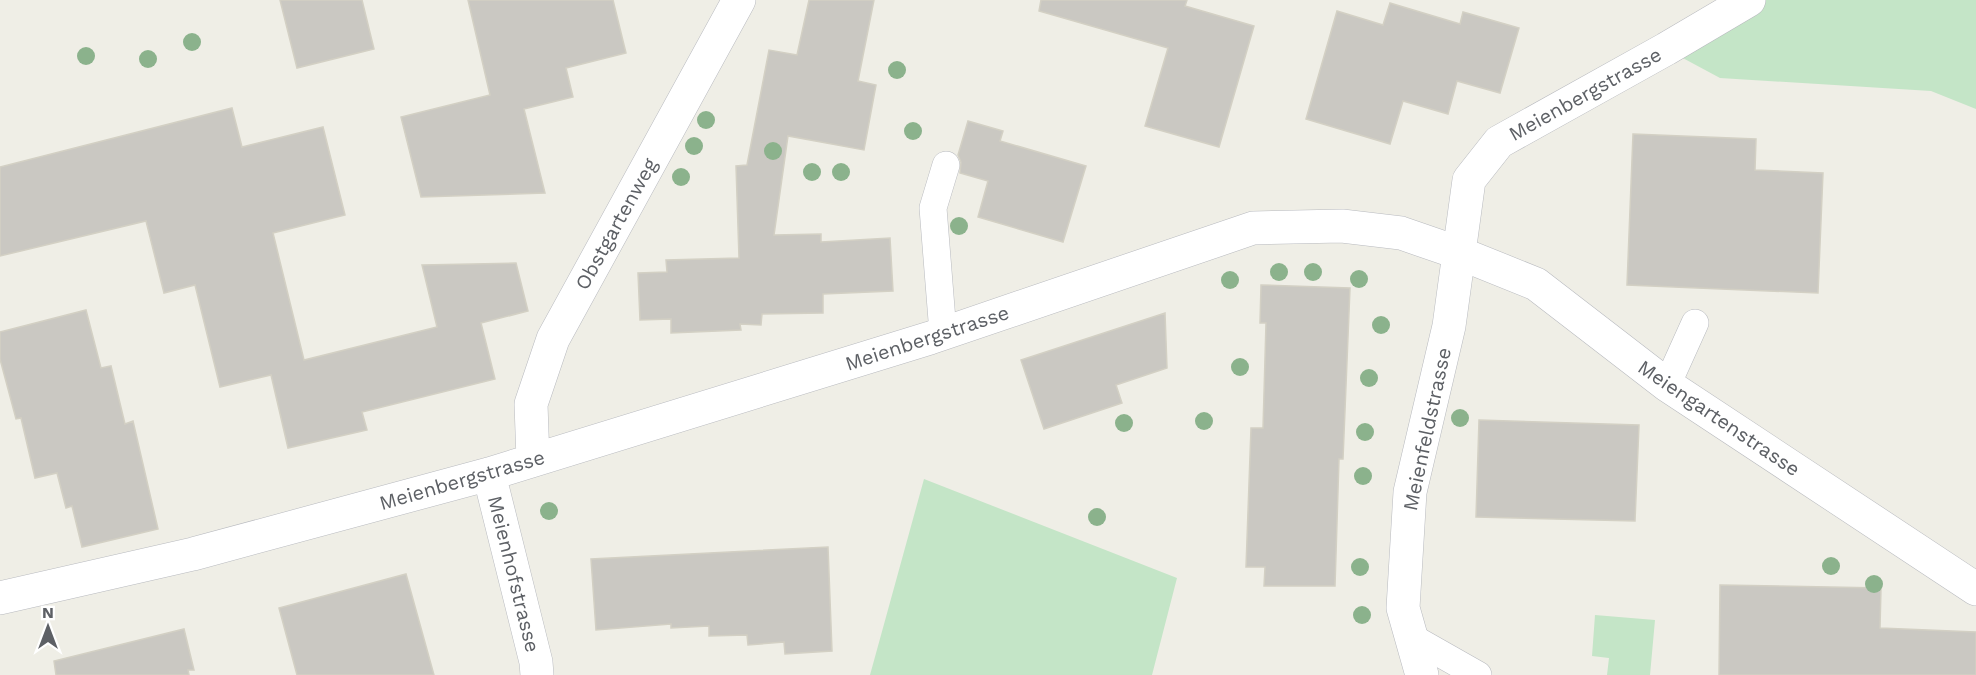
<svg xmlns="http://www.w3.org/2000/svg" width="1976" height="675" viewBox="0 0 1976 675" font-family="'Work Sans',sans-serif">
	<rect width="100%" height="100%" fill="#efeee6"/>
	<path fill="#c4e5c7" d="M1749,0H1976V109L1931,91L1720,78L1666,49Z
		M924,479L1177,578L1152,675H870Z
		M1595,615L1655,620L1650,675H1607L1609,658L1592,656Z"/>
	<path fill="#cac8c2" stroke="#d3d0c4" stroke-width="1.5" d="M280,0H362L374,49L297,68Z
		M468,0H613L626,53L566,68L573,97L524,109L545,193L421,197L401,117L490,95Z
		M809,0H874L858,81L876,85L864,150L788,136L774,235L821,234V242L890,238L893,291L823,294V313L762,314L761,325L740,324L741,330L671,333V319L640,320L638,273L667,272L666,260L739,258L736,166L747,165L769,50L797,55Z
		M1041,0H1187L1185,6L1254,26L1219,147L1145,126L1168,48L1039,11Z
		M1390,3L1460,24L1463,12L1519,28L1500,93L1457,81L1448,114L1403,101L1390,144L1306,119L1337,11L1383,25Z
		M232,108L242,147L323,127L345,215L273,233L304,360L437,327L422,265L516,263L528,311L481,323L495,379L362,412L367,430L288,448L271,375L220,387L195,285L164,293L146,221L0,256V167Z
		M968,121L1003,131L1000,141L1086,166L1063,242L978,217L988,181L960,173L961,162L958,155Z
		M1633,134L1756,139L1755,170L1823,173L1818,293L1627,285Z
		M1261,285L1350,288L1343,459H1339L1335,586H1264L1265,567H1246L1251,428H1263L1266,323H1260Z
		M86,310L101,368L111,366L125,424L133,421L158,529L82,547L72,506L66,508L57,473L35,478L21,418L16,419L0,359V332Z
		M1165,313L1167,368L1116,385L1122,403L1044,429L1021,360Z
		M1479,420L1639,425L1635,521L1476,517Z
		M828,547L832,651L785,654L784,642L748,645L747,635L709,636V626L671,628V624L596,630L591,559Z
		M406,574L434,675H297L279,608Z
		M1720,585L1881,588L1880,628L1976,632V675H1719Z
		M184,629L194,670H188L189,675H56L54,661Z"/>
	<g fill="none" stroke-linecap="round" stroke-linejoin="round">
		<g stroke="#b8babf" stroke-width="28">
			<path id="service" d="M943,333L933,208L946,165
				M1667,385L1695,323
				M1411,637L1478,675"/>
		</g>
		<g stroke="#b8babf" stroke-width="34">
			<path id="minor" d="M533,460L531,404L553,339L739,0
				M489,474L536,662L537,675
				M0,598L193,554L489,474L930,338L1253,228L1342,226L1401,233L1459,253L1536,284L1667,385L1976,589
				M1422,675L1403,608L1410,492L1449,326L1469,180L1499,142L1666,49L1749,0"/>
		</g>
		<use href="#service" stroke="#fff" stroke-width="27"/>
		<use href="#minor" stroke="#fff" stroke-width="33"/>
	</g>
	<g fill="#8bb28c">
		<circle cx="192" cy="42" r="9"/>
		<circle cx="86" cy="56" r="9"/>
		<circle cx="148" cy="59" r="9"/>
		<circle cx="897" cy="70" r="9"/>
		<circle cx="706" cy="120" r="9"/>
		<circle cx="913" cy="131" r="9"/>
		<circle cx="694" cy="146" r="9"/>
		<circle cx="773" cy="151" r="9"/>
		<circle cx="812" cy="172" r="9"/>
		<circle cx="841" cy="172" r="9"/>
		<circle cx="681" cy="177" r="9"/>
		<circle cx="959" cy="226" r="9"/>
		<circle cx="1279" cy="272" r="9"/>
		<circle cx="1313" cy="272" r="9"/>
		<circle cx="1359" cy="279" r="9"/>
		<circle cx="1230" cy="280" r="9"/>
		<circle cx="1381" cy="325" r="9"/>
		<circle cx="1240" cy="367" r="9"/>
		<circle cx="1369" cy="378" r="9"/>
		<circle cx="1460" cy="418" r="9"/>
		<circle cx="1204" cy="421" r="9"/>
		<circle cx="1124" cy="423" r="9"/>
		<circle cx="1365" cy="432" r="9"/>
		<circle cx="1363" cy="476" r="9"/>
		<circle cx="549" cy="511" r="9"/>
		<circle cx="1097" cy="517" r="9"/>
		<circle cx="1831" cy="566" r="9"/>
		<circle cx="1360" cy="567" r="9"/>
		<circle cx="1874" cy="584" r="9"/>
		<circle cx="1362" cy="615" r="9"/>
	</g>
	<g text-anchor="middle" stroke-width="4.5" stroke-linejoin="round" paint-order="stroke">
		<g font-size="20" fill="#5d6065" stroke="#fff">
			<text transform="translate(1585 94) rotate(-29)" y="7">Meienbergstrasse</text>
			<text transform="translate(616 224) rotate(-61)" y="7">Obstgartenweg</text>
			<text transform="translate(927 338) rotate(-18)" y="7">Meienbergstrasse</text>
			<text transform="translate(1719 418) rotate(34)" y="7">Meiengartenstrasse</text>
			<text transform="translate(1427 429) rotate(-78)" y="7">Meienfeldstrasse</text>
			<text transform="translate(462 480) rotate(-16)" y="7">Meienbergstrasse</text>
			<text transform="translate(514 574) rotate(76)" y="7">Meienhofstrasse</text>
		</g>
	</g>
	<g transform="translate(48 627)" stroke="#ffffff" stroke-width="4.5" paint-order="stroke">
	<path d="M0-4.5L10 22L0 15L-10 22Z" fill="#5d6065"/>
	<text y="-9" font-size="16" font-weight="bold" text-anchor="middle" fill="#5d6065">N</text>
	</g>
</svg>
